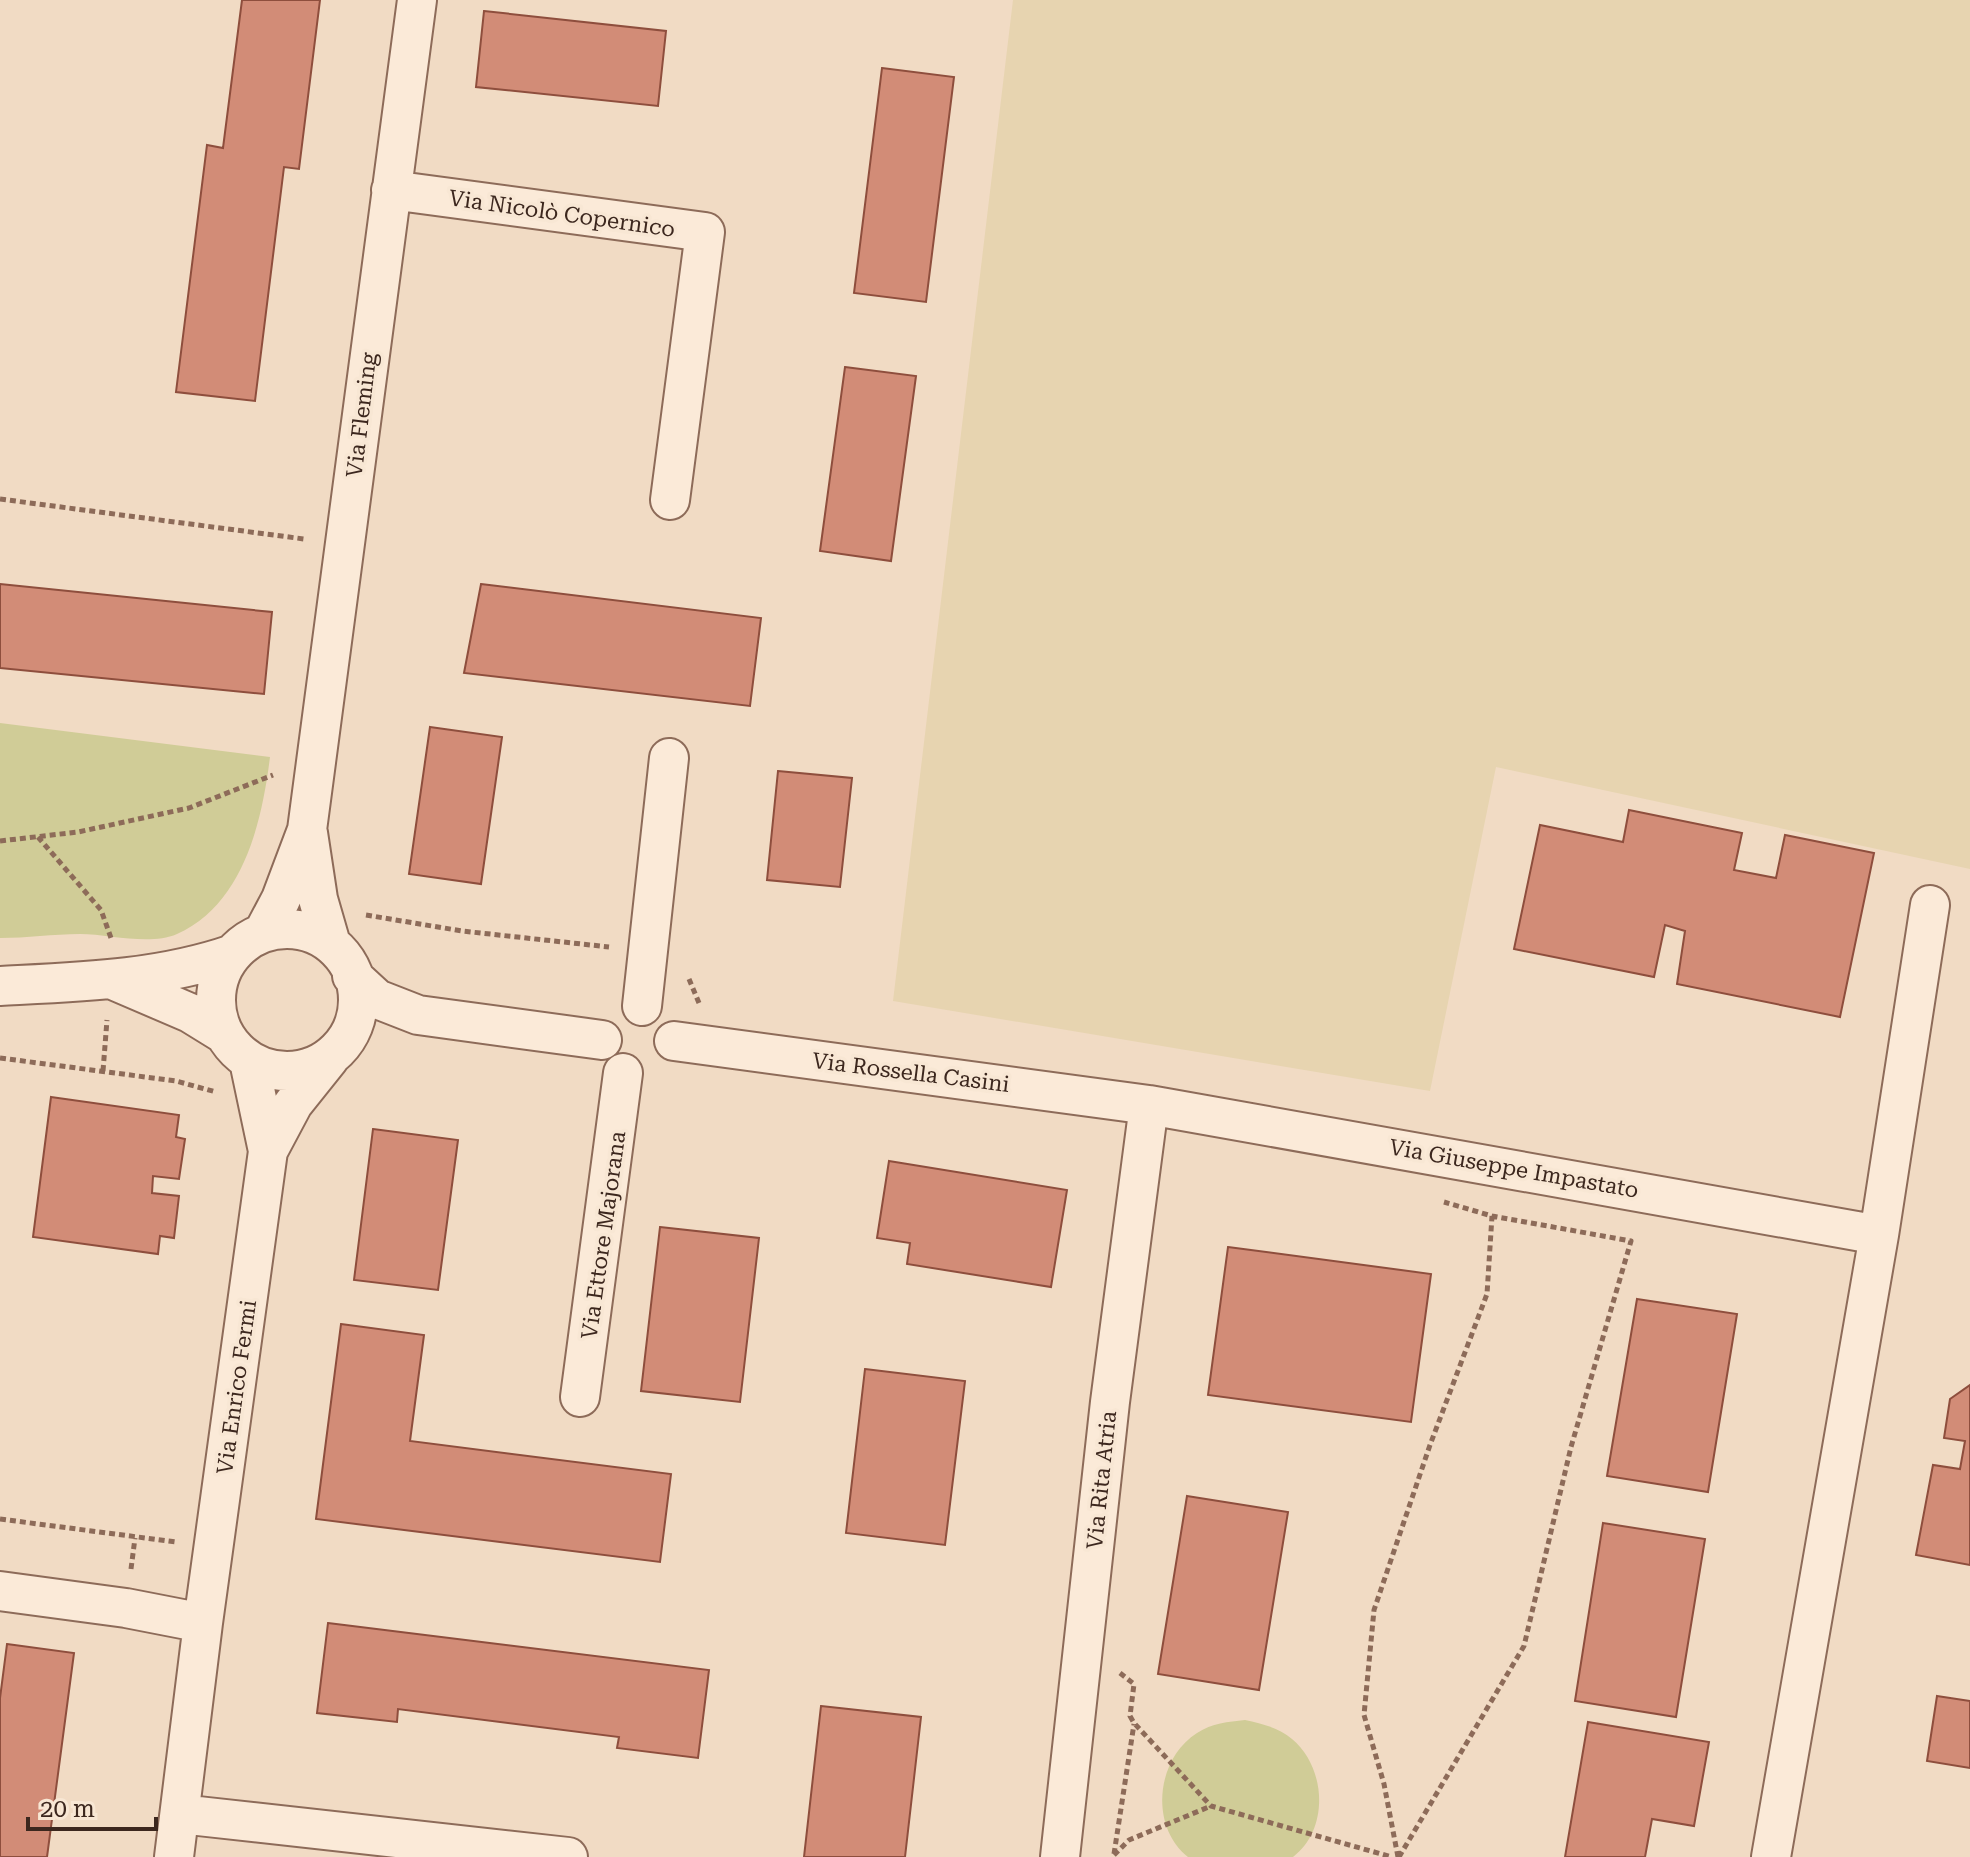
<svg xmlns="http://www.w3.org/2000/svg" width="1970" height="1857" viewBox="0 0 1970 1857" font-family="'Roboto Serif',serif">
	<rect width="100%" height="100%" fill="#f1dbc4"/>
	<path fill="#e7d4b0" d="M1013,0H1970V869L1496,767L1430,1091L893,1001Z"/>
	<path fill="#d0cc97" d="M0,723L270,757C262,821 244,904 177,934C149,946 109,934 80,934C53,934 27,938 0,938Z
		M1245,1720C1262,1724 1278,1727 1292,1739C1326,1767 1330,1829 1293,1857H1188C1149,1826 1156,1759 1197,1733C1212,1723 1228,1722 1245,1720Z"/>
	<path fill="#d28c77" stroke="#8e4e3d" stroke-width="2" d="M242,0H320L299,169L284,167L255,401L176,392L207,145L223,148Z
		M484,11L666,31L658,106L476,87Z
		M882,68L954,77L926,302L854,293Z
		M845,367L916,376L891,561L820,551Z
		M0,584L272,612L264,694L0,668Z
		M481,584L761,618L750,706L464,673Z
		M430,727L502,737L481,884L409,874Z
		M778,771L852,778L840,887L767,880Z
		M1629,810L1742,833L1734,870L1776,878L1785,835L1874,853L1840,1017L1677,984L1685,931L1665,925L1654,977L1514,949L1540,825L1623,842Z
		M51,1097L179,1115L176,1137L185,1139L179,1179L153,1176L152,1193L179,1196L174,1238L160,1236L158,1254L33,1237Z
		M373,1129L458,1140L438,1290L354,1280Z
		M889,1161L1067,1190L1051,1287L907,1264L910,1243L877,1238Z
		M660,1227L759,1238L740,1402L641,1391Z
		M1228,1247L1431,1274L1411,1422L1208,1395Z
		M1637,1299L1737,1314L1708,1492L1607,1476Z
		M341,1324L424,1335L410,1441L671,1474L660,1562L316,1519Z
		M865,1369L965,1381L945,1545L846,1533Z
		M1970,1385V1565L1916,1555L1933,1465L1960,1469L1965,1441L1944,1438L1950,1399Z
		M1187,1496L1288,1512L1259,1690L1158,1674Z
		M1603,1523L1705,1539L1676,1717L1575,1701Z
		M328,1623L709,1670L698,1758L617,1748L619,1737L398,1709L397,1722L317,1713Z
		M7,1644L74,1653L47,1857H0V1698Z
		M1937,1696L1970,1701V1768L1927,1761Z
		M821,1706L921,1717L905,1857H804Z
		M1588,1722L1709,1742L1694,1826L1652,1819L1645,1857H1565Z"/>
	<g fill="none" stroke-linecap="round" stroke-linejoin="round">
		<g stroke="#8d6b59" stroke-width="42">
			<path id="street" d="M391,190L705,232L670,500
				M308,833L318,899L331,944
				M216 1000a71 71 0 1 1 142 0a71 71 0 1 1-142 0Z
				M263,933L281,899L307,830L417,0
				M352,976L377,999L418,1015L602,1040
				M113,980L190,1013L224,1034
				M0,986C78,982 158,980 233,954
				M642,1006L669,758
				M674,1041L1149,1105L1879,1235L1930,905
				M249,1061L268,1151
				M580,1397L623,1073
				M0,1591L126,1608L203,1623L174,1857
				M203,1623L268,1151L293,1104L329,1059
				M180,1814L568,1857
				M1060,1857L1110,1402L1149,1105
				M1771,1857L1879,1235"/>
		</g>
		<path stroke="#8d6b59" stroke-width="5" stroke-dasharray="6 4" stroke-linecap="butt" d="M0,499L304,539
			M38,837L101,910L111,938
			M0,841L78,832L189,808L273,775
			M366,915L462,931L609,947
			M689,979L699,1003
			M0,1058L176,1081L216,1092
			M103,1071L107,1020
			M0,1519L176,1542
			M131,1569L135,1538
			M1120,1673L1134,1684L1130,1716L1134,1723L1211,1806L1392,1857
			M1114,1854L1134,1724
			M1114,1855L1129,1840L1211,1806
			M1398,1857L1384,1784L1364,1715L1374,1610L1430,1445L1487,1294L1492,1216
			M1399,1857L1524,1646L1571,1447L1631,1241L1492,1216L1444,1202"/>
		<use href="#street" stroke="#fbead8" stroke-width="38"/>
	</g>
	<g text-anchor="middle" stroke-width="7" stroke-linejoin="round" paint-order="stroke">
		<g font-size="22" fill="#3c271e" stroke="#f8e7d4">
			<text transform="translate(562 213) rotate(8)" y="8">Via Nicolò Copernico</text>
			<text transform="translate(361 415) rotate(-83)" y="8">Via Fleming</text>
			<text transform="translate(911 1072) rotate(7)" y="8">Via Rossella Casini</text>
			<text transform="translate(1514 1168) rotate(10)" y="8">Via Giuseppe Impastato</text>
			<text transform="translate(603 1235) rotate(-82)" y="8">Via Ettore Majorana</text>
			<text transform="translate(236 1387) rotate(-82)" y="8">Via Enrico Fermi</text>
			<text transform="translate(1101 1480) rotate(-84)" y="8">Via Rita Atria</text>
		</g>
	</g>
	<path d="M28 1817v12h128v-12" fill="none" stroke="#3c271e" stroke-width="4"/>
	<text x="40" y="1817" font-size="24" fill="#3c271e" stroke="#f8e7d4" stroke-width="6" paint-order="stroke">20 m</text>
</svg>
